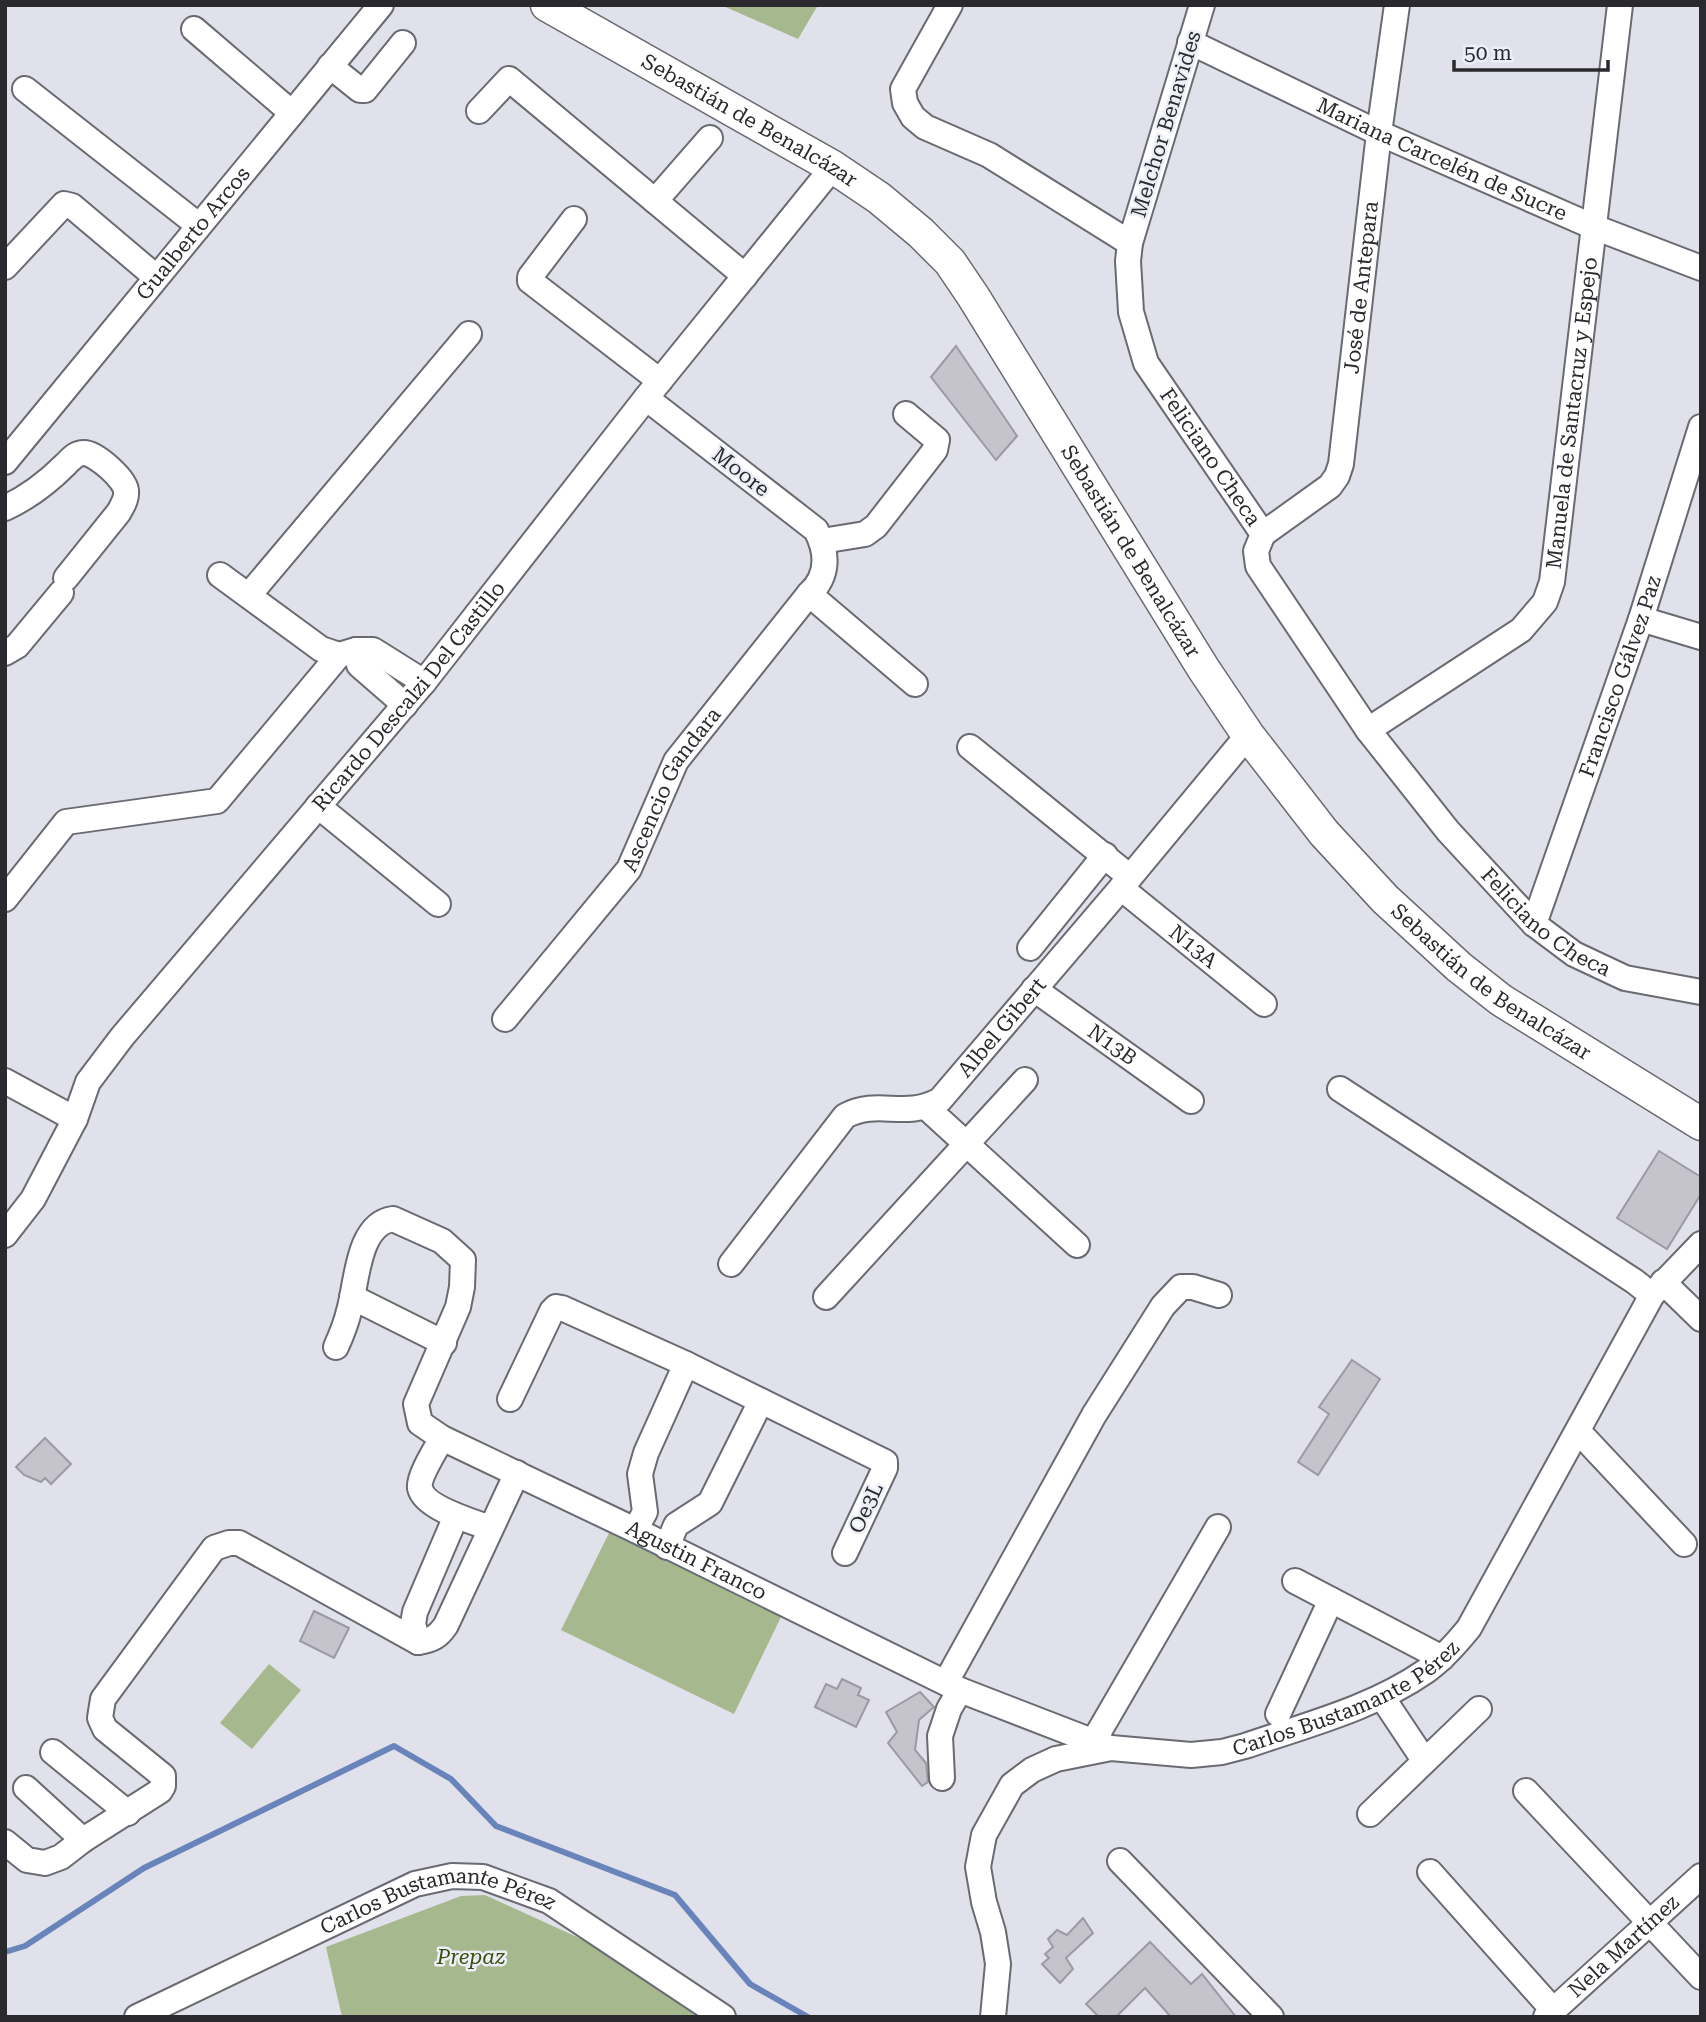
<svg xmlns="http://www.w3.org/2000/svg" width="1706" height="2022" viewBox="0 0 1706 2022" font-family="'Roboto Serif',serif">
	<rect width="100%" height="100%" fill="#e0e1ea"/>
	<path fill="#a6b88e" d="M721,5H818L798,39Z
		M609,1533L781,1617L734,1714L561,1630Z
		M269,1664L301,1690L252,1749L220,1723Z
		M485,1895L612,1953L697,2017H342L326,1947L461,1896Z"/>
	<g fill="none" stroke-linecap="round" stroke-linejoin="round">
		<path stroke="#6984ba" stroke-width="6" d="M5,1952L25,1946L144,1868L394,1746L451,1779L496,1826L675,1895L750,1984L808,2017"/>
	</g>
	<path fill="#c5c3cc" stroke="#9b99a1" stroke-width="2" d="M956,346L1017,436L996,460L931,377Z
		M1659,1151L1701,1177V1194L1667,1249L1617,1218Z
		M1352,1360L1380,1379L1318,1475L1298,1462L1329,1414L1319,1407Z
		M45,1438L71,1464L51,1484L45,1478L41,1482L24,1475L16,1467Z
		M314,1611L349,1628L334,1658L300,1641Z
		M842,1679L861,1688L858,1695L869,1700L856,1727L815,1707L826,1684L837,1689Z
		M920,1692L934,1707L919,1720L915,1750L926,1763L928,1782L922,1786L888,1743L897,1732L886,1712Z
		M1083,1918L1093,1933L1066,1958L1073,1969L1060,1983L1042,1964L1049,1958L1045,1954L1053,1947L1048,1939L1057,1930L1067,1935Z
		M1150,1942L1191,1984L1202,1974L1236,2017H1171L1145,1988L1116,2017H1099L1086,2004Z"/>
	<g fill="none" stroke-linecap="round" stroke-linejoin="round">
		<g stroke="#696a72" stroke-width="28">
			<g id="minor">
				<path d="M950,5L903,89L905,103L913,117L925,127L989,155L1130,243"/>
				<path id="s1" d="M1202,5L1130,243L1128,261L1131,312L1146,363L1263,534L1256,551L1258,566L1368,730L1448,831L1534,924L1574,954L1625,978L1701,992"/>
				<path d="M194,29L292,113"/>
				<path id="s2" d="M1190,42L1379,133L1594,227L1701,268"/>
				<path d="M330,66L360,90H365L403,43"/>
				<path d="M25,89L198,225"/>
				<path d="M479,111L509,79L745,276"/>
				<path d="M655,201L710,138"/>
				<path d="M574,219L530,277V281L660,381"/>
				<path d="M5,267L64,204L72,206L156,277"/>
				<path id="s3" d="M5,462L381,5"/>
				<path d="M5,508C29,497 48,482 66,464C72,458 76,453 84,453C96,453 126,480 126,491C127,499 122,506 119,512L66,578"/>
				<path id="s4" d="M1263,534L1330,486L1337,476L1341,464L1379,133L1397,5"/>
				<path d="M822,541L865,534L876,526L935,450L937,440L906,414"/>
				<path d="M220,575L321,649L339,655L356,650H373L424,682"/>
				<path d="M809,594L915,684"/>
				<path d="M249,595L469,334"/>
				<path d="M1641,619L1701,637"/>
				<path d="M356,650L359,665L405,705"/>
				<path d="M5,653L17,646L61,593"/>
				<path id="s5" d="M1368,730L1521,630L1545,602L1552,582L1620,5"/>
				<path d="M970,747L1130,877"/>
				<path d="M318,806L438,904"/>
				<path id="s6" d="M1121,888L1264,1004"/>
				<path d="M5,899L66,822L217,801L339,655"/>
				<path id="s7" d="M1534,924L1641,619L1701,427"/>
				<path d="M1030,948L1105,855"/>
				<path id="s8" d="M1034,989L1191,1101"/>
				<path id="s9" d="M505,1019L629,869L676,761L809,594C829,576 828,553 816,530L646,398"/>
				<path d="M5,1081L75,1119"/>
				<path d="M1340,1089L1634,1281L1652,1295"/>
				<path d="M927,1108L1077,1245"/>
				<path id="s10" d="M5,1235L33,1199L75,1119L88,1082L122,1037L424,682L646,398L833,167"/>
				<path id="s11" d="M731,1264L845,1116C879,1098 904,1120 940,1100L1121,888L1248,735"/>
				<path d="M1663,1282L1701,1319"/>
				<path d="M352,1297L444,1343"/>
				<path d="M826,1297L1025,1080"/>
				<path id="s12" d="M336,1347C341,1336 346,1324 349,1311C357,1284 357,1224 393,1219L442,1241L463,1260L462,1287L458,1307L416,1404L420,1423L442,1438L635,1530L960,1690L1110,1748"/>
				<path d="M510,1399L552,1311L556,1307L562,1308L686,1364L885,1462V1468L845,1553"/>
				<path d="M1578,1431L1684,1544"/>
				<path d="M442,1438C436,1449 418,1477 420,1488C424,1508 474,1522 490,1528"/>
				<path d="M635,1530L645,1512L640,1474L646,1453L686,1364"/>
				<path d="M667,1547L676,1525L710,1503L761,1401"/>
				<path d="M1295,1581L1442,1658"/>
				<path d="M418,1642C432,1640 438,1637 446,1625L517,1473"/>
				<path d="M418,1642L413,1624L415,1612L456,1516"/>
				<path d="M946,1682L1094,1415L1163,1306L1181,1287H1193L1219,1295"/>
				<path d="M1382,1697L1424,1760"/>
				<path d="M1278,1714L1331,1600"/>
				<path d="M1093,1742L1218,1527"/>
				<path d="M53,1752L128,1813"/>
				<path d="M942,1778L940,1736L949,1709L960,1690"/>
				<path d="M26,1788L83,1840"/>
				<path d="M1526,1791L1701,1977"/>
				<path d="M1370,1814L1479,1709"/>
				<path d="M5,1842L27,1860L45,1863L61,1857L83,1840L160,1791L163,1786V1776L105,1729L100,1718L103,1699L214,1548L229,1543H239L418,1642"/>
				<path d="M1120,1861L1271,2017"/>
				<path d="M1430,1872L1553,2010"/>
				<path id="s13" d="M137,2017L415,1884L452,1876L483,1877L549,1901L723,2017"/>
				<path id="s14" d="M993,2017L998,1964L993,1932L984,1902L978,1867L984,1835L1012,1785L1032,1770L1056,1759L1111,1748L1191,1755L1222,1752L1245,1746C1306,1725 1373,1708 1426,1671C1443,1659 1456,1644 1469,1628L1652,1295L1701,1244"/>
				<path id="s15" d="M1546,2017L1701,1876"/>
			</g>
		</g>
		<g stroke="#696a72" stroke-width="35">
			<g id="major">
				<path id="s16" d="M547,5L833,167L879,198L921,233L950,262L973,296L1203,668L1248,735L1324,833L1385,899L1459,967L1501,1000L1701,1124"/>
			</g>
		</g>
		<use href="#minor" stroke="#fff" stroke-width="24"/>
		<use href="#major" stroke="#fff" stroke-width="32"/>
	</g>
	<g text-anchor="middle" stroke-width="5" stroke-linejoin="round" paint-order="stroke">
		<g font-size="21" fill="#2a2a2e" stroke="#edeff8">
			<text dy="7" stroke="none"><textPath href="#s16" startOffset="233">Sebastián de Benalcázar</textPath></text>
			<text transform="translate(1166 124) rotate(-73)" y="7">Melchor Benavides</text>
			<text dy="7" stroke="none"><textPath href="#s2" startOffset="278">Mariana Carcelén de Sucre</textPath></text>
			<text dy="7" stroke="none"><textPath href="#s3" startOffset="296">Gualberto Arcos</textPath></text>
			<text dy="7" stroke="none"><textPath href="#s4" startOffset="285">José de Antepara</textPath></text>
			<text dy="7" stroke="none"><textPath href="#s5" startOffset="411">Manuela de Santacruz y Espejo</textPath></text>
			<text dy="7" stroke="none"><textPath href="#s1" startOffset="485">Feliciano Checa</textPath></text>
			<text transform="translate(741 472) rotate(38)" y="7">Moore</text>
			<text dy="7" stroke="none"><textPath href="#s16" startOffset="821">Sebastián de Benalcázar</textPath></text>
			<text dy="7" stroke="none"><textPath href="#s7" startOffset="262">Francisco Gálvez Paz</textPath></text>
			<text dy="7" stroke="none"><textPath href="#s10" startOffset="677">Ricardo Descalzi Del Castillo</textPath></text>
			<text dy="7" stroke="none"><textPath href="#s9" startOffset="285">Ascencio Gandara</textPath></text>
			<text dy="7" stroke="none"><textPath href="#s1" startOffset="1073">Feliciano Checa</textPath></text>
			<text dy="7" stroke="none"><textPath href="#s6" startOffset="93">N13A</textPath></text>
			<text dy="7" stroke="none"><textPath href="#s16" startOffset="1388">Sebastián de Benalcázar</textPath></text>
			<text dy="7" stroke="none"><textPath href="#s11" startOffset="380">Albel Gibert</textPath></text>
			<text dy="7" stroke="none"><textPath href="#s8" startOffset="96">N13B</textPath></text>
			<text transform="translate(866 1508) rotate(-65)" y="7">Oe3L</text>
			<text dy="7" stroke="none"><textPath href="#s12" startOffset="710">Agustin Franco</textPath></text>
			<text dy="7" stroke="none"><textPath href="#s14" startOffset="597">Carlos Bustamante Pérez</textPath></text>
			<text dy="7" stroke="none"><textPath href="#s13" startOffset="329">Carlos Bustamante Pérez</textPath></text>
			<text dy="7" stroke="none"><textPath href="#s15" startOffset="105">Nela Martínez</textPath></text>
		</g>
		<g font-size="21" font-style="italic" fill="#3a4f0b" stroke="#edeff8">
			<text x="471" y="1964">Prepaz</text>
		</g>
	</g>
	<rect width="1706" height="2022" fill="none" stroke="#2a2a2e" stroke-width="14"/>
	<path d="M1454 60v10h154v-10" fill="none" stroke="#2a2a2e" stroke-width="3.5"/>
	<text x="1464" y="60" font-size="21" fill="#2a2a2e" stroke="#edeff8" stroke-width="5" paint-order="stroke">50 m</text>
</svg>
